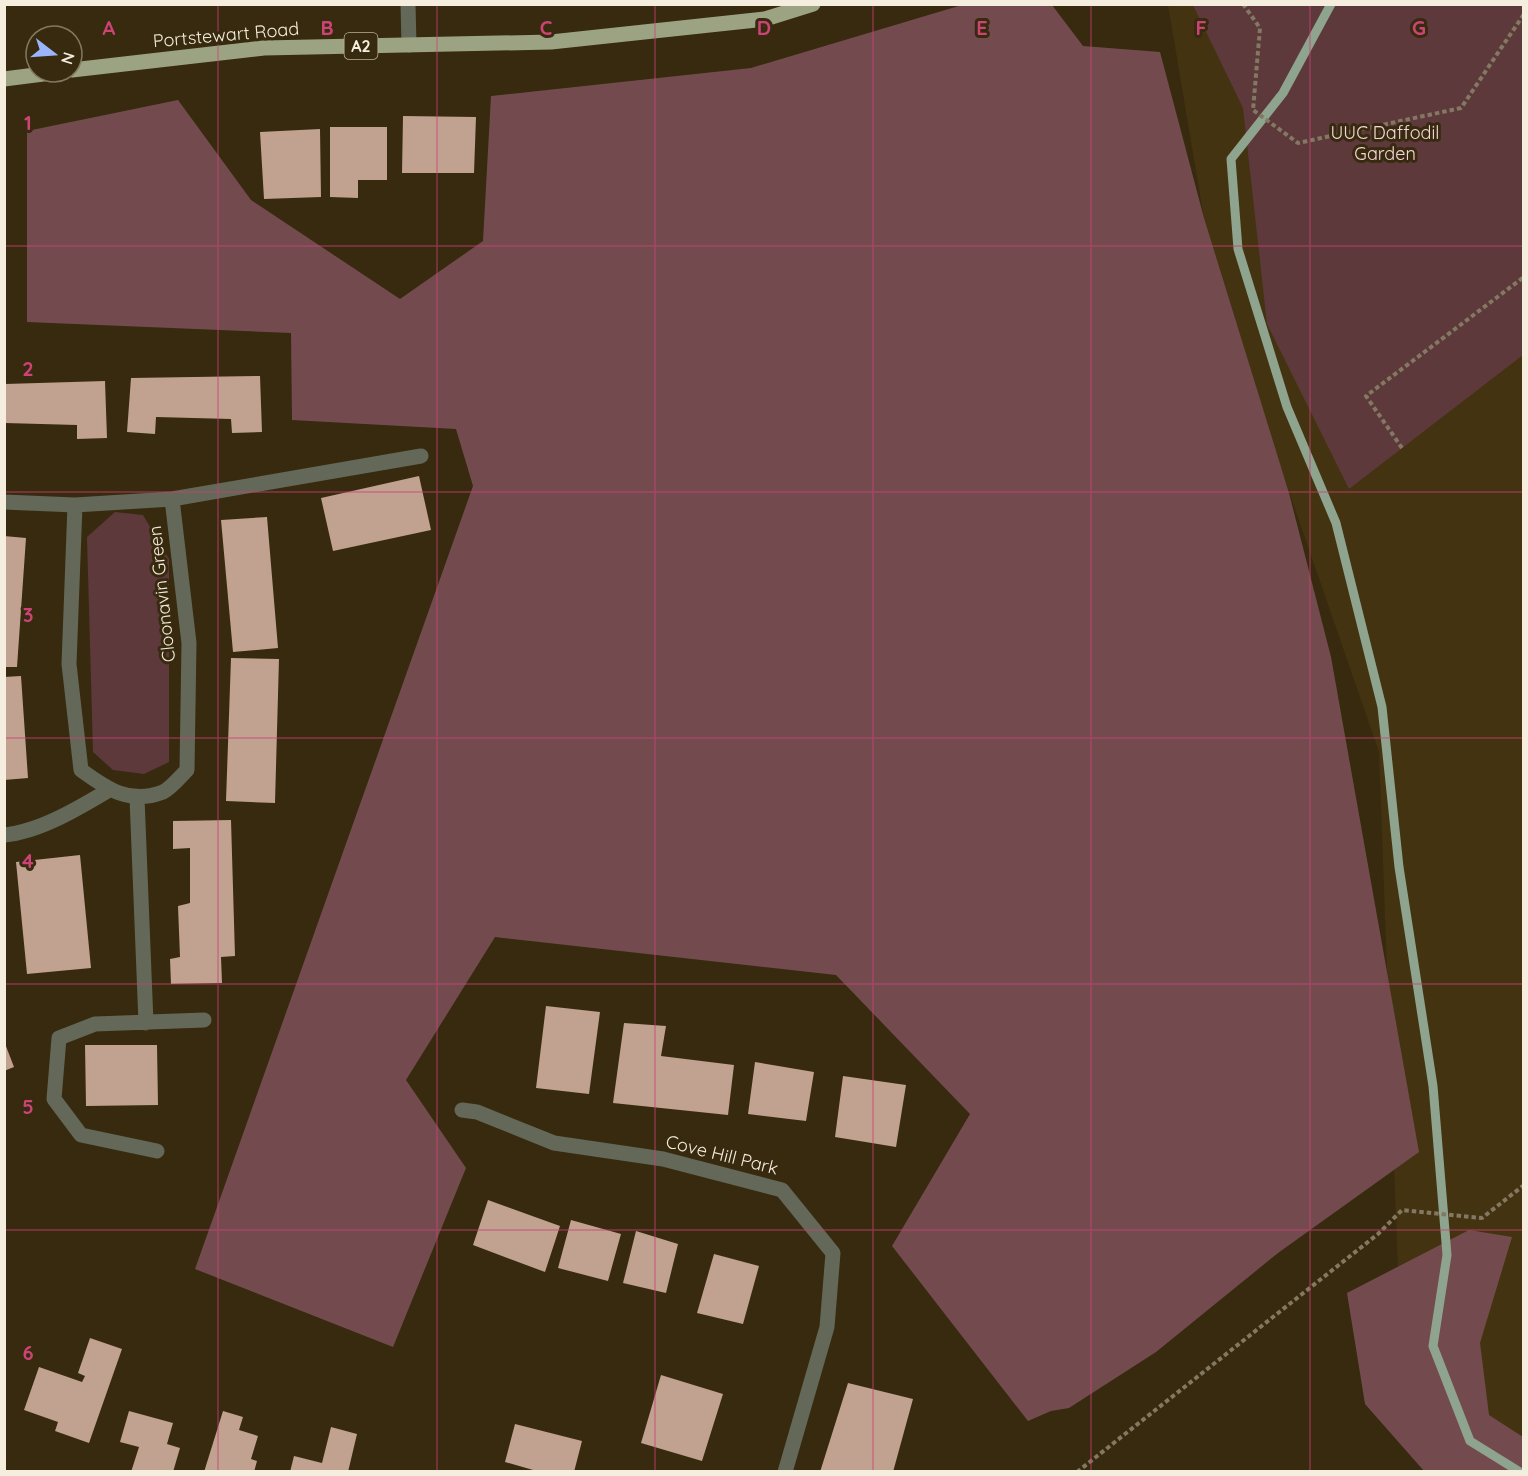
<svg xmlns="http://www.w3.org/2000/svg" width="1528" height="1476" viewBox="0 0 1528 1476" font-family="Quicksand,sans-serif">
	<rect width="100%" height="100%" fill="#372a0f"/>
	<path fill="#433310" d="M1168,5H1523V1471L1404,1436L1379,752L1213,272Z"/>
	<path fill="#5d393c" d="M1193,5H1523V355L1349,489L1267,324L1243,108Z
		M115,512L143,515L169,559V762L144,774L113,770L93,752L87,537Z"/>
	<path fill="#734b4e" d="M962,5H1052L1083,46L1160,52L1204,218L1289,493L1331,657L1419,1152L1278,1253L1156,1352L1069,1408L1051,1411L1028,1421L892,1246L970,1114L836,975L495,937L406,1080L466,1168L393,1347L195,1269L473,486L456,429L292,420L291,333L27,322V131L178,100L251,200L400,299L483,241L491,96L751,68Z
		M1469,1230L1512,1237L1480,1343L1489,1415L1523,1437V1471H1424L1365,1404L1347,1293Z"/>
	<g fill="none" stroke-linecap="round" stroke-linejoin="round">
		<path stroke="#8ea48e" stroke-width="9" d="M1331,4L1283,93L1231,159L1238,249L1287,407L1336,523L1382,707L1399,867L1433,1086L1447,1255L1433,1346L1470,1441L1520,1472"/>
	</g>
	<path fill="#c1a190" d="M403,116L476,117L474,173H402Z
		M330,127H387V180H358V198L330,197Z
		M320,129L321,197L264,199L260,132Z
		M260,376L262,432L232,433L231,419L156,417L155,434L127,432L131,378Z
		M105,381L107,438L77,439V425L5,423V384Z
		M419,476L431,530L333,551L321,498Z
		M267,517L278,648L233,652L221,520Z
		M4,536L26,538L17,667H4Z
		M231,658L279,659L275,803L226,801Z
		M21,676L28,778L4,780V677Z
		M231,820L235,956L221,957L222,983L171,984L170,959L180,957L178,906L190,903V848L173,849V821Z
		M80,855L91,968L27,974L16,862Z
		M546,1006L600,1012L589,1094L536,1088Z
		M624,1023L666,1026L661,1056L734,1065L728,1115L613,1103Z
		M4,1041L14,1067L4,1071Z
		M85,1045H157L158,1105L86,1106Z
		M755,1062L814,1072L806,1121L748,1114Z
		M843,1076L906,1085L896,1147L835,1137Z
		M488,1200L560,1226L545,1272L473,1245Z
		M571,1220L621,1234L608,1281L558,1268Z
		M636,1231L678,1244L666,1293L623,1283Z
		M714,1254L759,1266L743,1324L697,1313Z
		M90,1338L122,1349L89,1443L55,1431L58,1422L24,1410L39,1367L82,1382L85,1376L78,1373Z
		M661,1375L723,1394L702,1461L641,1443Z
		M848,1383L913,1399L893,1472H820Z
		M129,1411L173,1423L167,1444L180,1448L173,1472H131L139,1447L120,1442Z
		M223,1411L243,1417L239,1430L258,1436L251,1459L257,1461L254,1472H204Z
		M515,1424L582,1441L574,1472H540L505,1462Z
		M331,1427L357,1434L348,1472H290L294,1456L322,1463Z"/>
	<g fill="none" stroke-linecap="round" stroke-linejoin="round">
		<path stroke="#837862" stroke-width="4" stroke-dasharray="4.5 3" stroke-linecap="butt" d="M1243,4L1260,28L1253,110L1298,143L1461,108L1524,14
			M1402,448L1366,396L1524,277
			M1077,1472L1378,1234L1402,1210L1482,1218L1524,1185"/>
		<path stroke="#646858" stroke-width="15" d="M408,4L409,45
			M4,502L75,505L172,499L421,456
			M75,505L69,664L81,770C107,789 130,805 163,792C171,788 180,777 187,770L189,643L172,499
			M137,798L146,1023
			M4,835C39,832 79,808 109,790
			M462,1110L477,1112L554,1143L663,1159L782,1190L833,1253L827,1327L785,1472
			M157,1151L81,1135L54,1099L59,1038L95,1024L204,1020"/>
		<path stroke="#9ca383" stroke-width="15" d="M72,70L264,48L551,42L765,19L813,4
			M4,79L59,72"/>
	</g>
	<path fill="none" stroke="#cc4375" stroke-width="1.5" stroke-opacity="0.55" d="M218,4V1472M437,4V1472M655,4V1472M873,4V1472M1091,4V1472M1310,4V1472M4,246H1524M4,492H1524M4,738H1524M4,984H1524M4,1230H1524"/>
	<g text-anchor="middle" stroke-width="6" stroke-linejoin="round" paint-order="stroke">
		<rect fill="#372a0f" stroke="#bcb29f" stroke-width="1.5" x="344.5" y="33" width="33" height="26" rx="4.5"/>
		<g font-size="16" font-weight="bold" fill="#f5eddd">
			<text x="361" y="52">A2</text>
		</g>
		<g font-size="18" fill="#f5eddd" stroke="#372a0f">
			<text transform="translate(226 35) rotate(-5)" y="6">Portstewart Road</text>
			<text transform="translate(162 594) rotate(-96)" y="6">Cloonavin Green</text>
			<text transform="translate(722 1155) rotate(14)" y="6">Cove Hill Park</text>
		</g>
		<g font-size="18" fill="#f5d7d9" stroke="#372a0f">
			<text x="1385" y="139">UUC Daffodil<tspan x="1385" dy="21">Garden</tspan></text>
		</g>
	</g>
	<g font-size="20" text-anchor="middle" font-weight="bold" fill="#cc4375" stroke="#372a0f" stroke-width="6" stroke-linejoin="round" paint-order="stroke">
		<text x="109" y="35">A</text>
		<text x="327" y="35">B</text>
		<text x="546" y="35">C</text>
		<text x="764" y="35">D</text>
		<text x="982" y="35">E</text>
		<text x="1201" y="35">F</text>
		<text x="1419" y="35">G</text>
		<text x="28" y="130">1</text>
		<text x="28" y="376">2</text>
		<text x="28" y="622">3</text>
		<text x="28" y="868">4</text>
		<text x="28" y="1114">5</text>
		<text x="28" y="1360">6</text>
	</g>
	<rect width="1528" height="1476" fill="none" stroke="#f5eddd" stroke-width="12"/>
	<g transform="translate(54 54) rotate(107)"><circle r="28" fill="#372a0f" stroke="#837861" stroke-width="1.5"/>
	<path d="M0-4.5L10 22L0 15L-10 22Z" fill="#9bb5fd"/>
	<text y="-9" font-size="16" font-weight="bold" text-anchor="middle" fill="#f5eddd">N</text>
	</g>
</svg>
